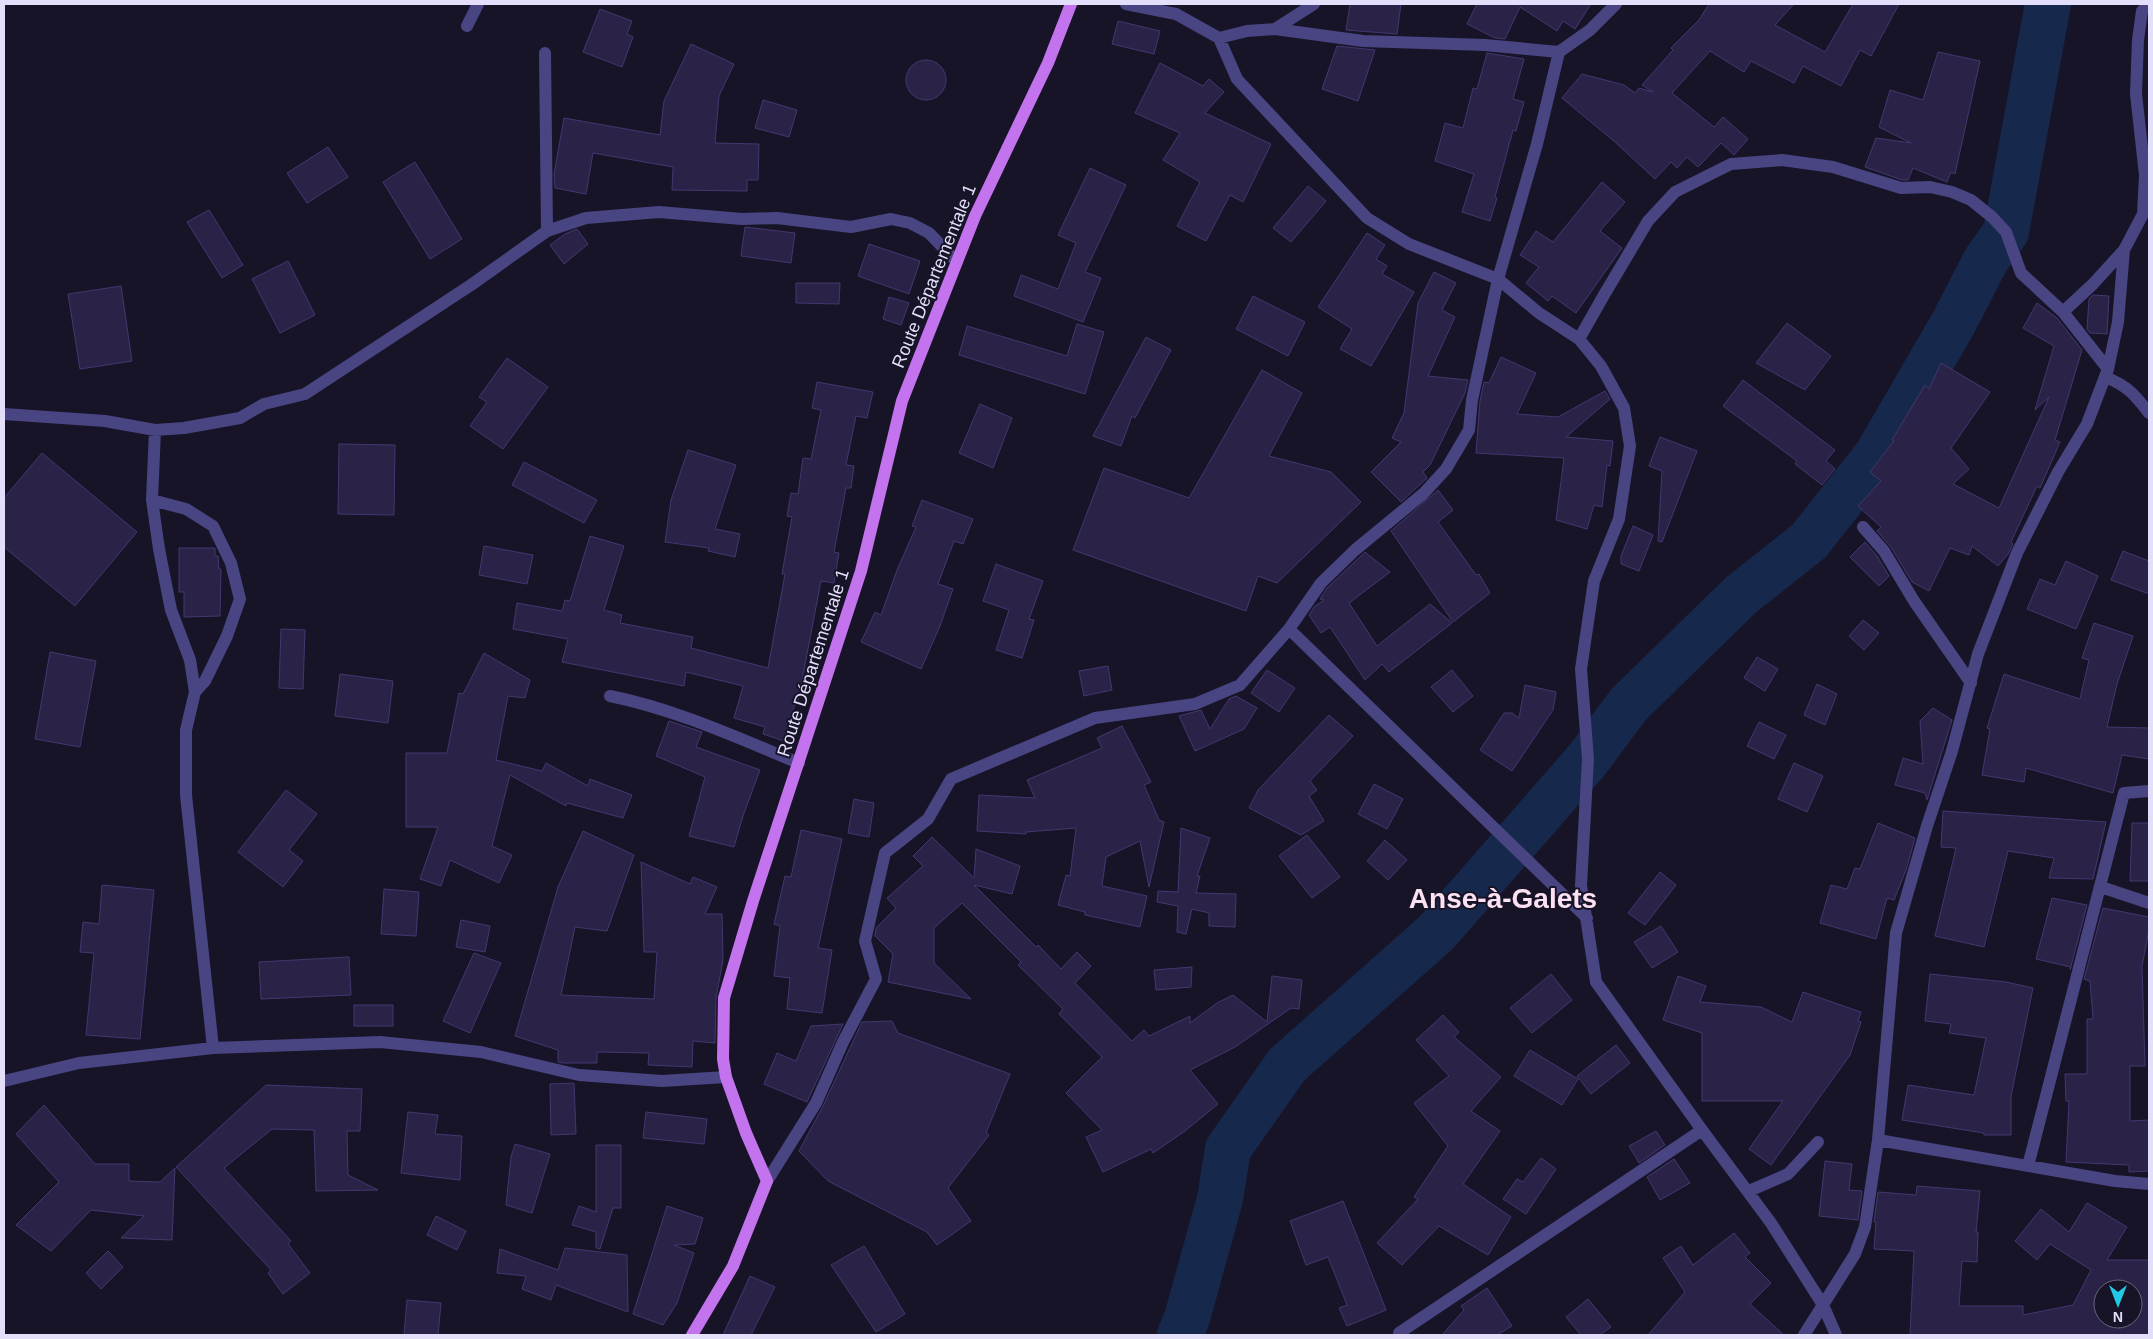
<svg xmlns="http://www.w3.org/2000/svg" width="2153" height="1339" viewBox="0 0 2153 1339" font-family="Arial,sans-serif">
	<rect width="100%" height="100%" fill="#181428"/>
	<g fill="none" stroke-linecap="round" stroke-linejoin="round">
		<path stroke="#16284b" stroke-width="46" d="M1180,1335L1187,1318L1220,1199L1228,1149L1287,1065L1436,933L1588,759L1629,704L1741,595L1809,541L1877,455L1954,322L1986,260L2006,232L2048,4"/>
	</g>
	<path fill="#2b2247" stroke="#443770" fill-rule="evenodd" d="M1350,4H1401L1397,34L1346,30Z
		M1477,4H1591L1575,29L1563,21L1557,31L1520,7L1505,39L1495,38L1467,24Z
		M1709,4H1794L1775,25L1825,52L1853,4H1899L1871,56L1860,50L1841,86L1803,66L1794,83L1751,61L1744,72L1710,51L1672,93L1714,127L1723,117L1748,139L1734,155L1721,143L1698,167L1687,157L1677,168L1671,162L1655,179L1615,142L1562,98L1582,74L1624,85L1635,93L1639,88L1653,92L1642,85L1673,50L1671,48L1699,20Z
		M600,9L632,21L627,34L633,37L622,67L583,52Z
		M1118,21L1160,31L1154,54L1112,44Z
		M691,44L734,64L719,96L715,143L759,144L758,180H747V191L672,190L673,167L593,153L586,194L555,188L554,174L564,118L660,135L664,101Z
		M1337,46L1375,50L1358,101L1322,89Z
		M1938,52L1980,61L1955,174L1951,172L1947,182L1913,168L1908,180H1902L1865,167L1876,138L1911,143L1879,127L1890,90L1923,100Z
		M1487,53L1524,59L1513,99L1524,102L1516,131L1513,130L1495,197L1497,198L1490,221L1462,212L1474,174L1435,161L1445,123L1463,128L1473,88L1477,89Z
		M906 80a20 20 0 1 1 40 0a20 20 0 1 1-40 0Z
		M1160,63L1203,86L1209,79L1224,92L1205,113L1271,144L1243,202L1230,195L1206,241L1177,226L1200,182L1163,160L1180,133L1135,113Z
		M763,100L797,110L789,137L755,128Z
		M328,147L348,177L307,203L287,173Z
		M415,162L462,239L430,259L383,182Z
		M1090,168L1126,185L1085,272L1101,278L1083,322L1014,296L1021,275L1058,289L1076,243L1058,235Z
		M1602,182L1625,202L1600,231L1622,248L1576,313L1552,296L1548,301L1526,283L1539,267L1520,255L1536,231L1553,242Z
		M1308,186L1326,201L1291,242L1273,228Z
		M209,210L243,265L222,278L187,222Z
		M745,227L795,233L791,263L741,256Z
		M577,229L588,244L564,264L550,245L565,234Z
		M1367,233L1385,245L1376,259L1387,266L1382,274L1414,292L1371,366L1340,349L1352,329L1318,307Z
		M869,244L920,261L909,294L858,276Z
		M288,261L315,315L280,333L252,279Z
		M1434,272L1456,283L1442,310L1455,317L1428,376L1468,380L1465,393L1430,465L1423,472L1427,478L1401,502L1371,472L1401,442L1392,438L1404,413L1418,303Z
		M796,283H840L839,304L796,303Z
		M121,286L132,361L80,369L68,294Z
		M2093,295L2109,296L2107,334L2090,333L2087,329L2089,299Z
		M1253,296L1305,322L1288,356L1236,329Z
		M889,297L909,303L901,325L883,319Z
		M2037,303L2057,318L2082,350L2055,440L2060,442L2040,488L2037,486L2011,542L2013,544L2008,554L1998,566L1972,546L1969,555L1950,548L1929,591L1912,582L1891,547L1877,531L1881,527L1858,506L1881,481L1870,472L1894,441L1892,440L1925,385L1929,389L1941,363L1990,392L1951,448L1969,469L1953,484L1999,508L2049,397L2035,410L2054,346L2023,328Z
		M1787,323L1831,356L1805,390L1756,363Z
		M1077,324L1104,332L1085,394L959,355L967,326L1067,356Z
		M1146,337L1171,350L1135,418L1132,416L1121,446L1093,436Z
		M1501,357L1536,373L1517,414L1558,417L1605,391L1610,399L1566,437L1613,441L1610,466L1607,465L1602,507L1594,505L1587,529L1556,520L1564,458L1476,453L1480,401L1484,382L1489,383Z
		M507,358L548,387L503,449L470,426L487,402L479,397Z
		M1262,370L1302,393L1269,456L1331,472L1361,502L1277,583L1258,576L1246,611L1073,550L1104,468L1189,498Z
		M1743,380L1835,450L1826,461L1835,469L1822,485L1795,464L1797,461L1723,406Z
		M817,382L873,392L867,418L856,416L846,465L854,466L851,488H846L834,552L839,553L834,583L821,581L798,701L796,700L784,741L763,734L765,727L734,718L743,686L686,672L684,686L562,662L568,639L513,629L517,603L562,611L565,600L570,601L590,536L624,546L604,610L622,615L620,623L693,637L691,648L768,668L785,574H782L792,517L787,516L791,493L798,494L803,458L811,459L821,410L812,408Z
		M980,404L1012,418L993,468L959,453Z
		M1660,437L1697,451L1662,542L1658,541L1662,471L1649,466Z
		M339,444L395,445L394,515L338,514Z
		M688,450L736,465L715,529L740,534L735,557L708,551L709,548L665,542L671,500Z
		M42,453L137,532L75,606L4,547V498Z
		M524,462L597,500L584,523L512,485Z
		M1438,490L1453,510L1438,522L1476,575L1479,574L1490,593L1453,622L1391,531Z
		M922,500L973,519L963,544L954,541L938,584L953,589L940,626L921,669L861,642L875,612L881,615L897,570L916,527L912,526Z
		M1633,526L1653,535L1639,571L1621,564V556Z
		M1865,542L1877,556L1889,576L1879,586L1850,557Z
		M484,546L533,555L527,584L479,575Z
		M179,548H215V556H218L219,569H221L220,616L184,617V592H179Z
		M2123,551L2149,561V594L2111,580Z
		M1365,552L1390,572L1349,603L1377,646L1430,604L1452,623L1389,672L1382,664L1365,680L1330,627L1321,633L1309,615L1315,606L1324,600L1320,599L1327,588Z
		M2066,561L2098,576L2076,629L2027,609L2040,579L2055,585Z
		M996,564L1043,581L1029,619L1034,620L1022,658L996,650L1009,610L983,601Z
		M1863,620L1879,633L1864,650L1849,636Z
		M2094,623L2133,636L2117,684L2107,727L2149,728V759L2122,755L2113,793L2026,768L2024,782L1982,775L1990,729L1987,728L2004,674L2080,699L2089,660L2082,658Z
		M281,629L305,630L303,689L279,688Z
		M50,652L96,661L80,747L35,739Z
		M484,653L530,680L525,698L508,696L496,760L542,771L546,763L588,786L590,779L632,795L623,818L567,803L566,806L510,775L492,846L512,855L499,883L450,860L441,886L420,879L438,827H406V753H447L459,693L463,694Z
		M1757,657L1778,669L1765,691L1744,678Z
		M1108,666L1112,690L1084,696L1079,671Z
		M1267,670L1295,688L1279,712L1251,693Z
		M1452,670L1473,696L1453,712L1431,687Z
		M340,674L393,681L388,723L335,716Z
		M1817,684L1837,694L1825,725L1804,715Z
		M1525,685L1556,692L1553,710L1512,771L1480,750L1504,713H1512L1519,718Z
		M1236,696L1257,708L1244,729L1195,751L1179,716L1201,710L1210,729L1229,699Z
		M1933,708L1952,720L1927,800L1925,793L1895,785L1903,758L1923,764L1920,721Z
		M1329,715L1353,736L1310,781L1317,790L1309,796L1324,821L1301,835L1249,808L1258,790Z
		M669,721L702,732L696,747L760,770L743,816L734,847L689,836L705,777L656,756Z
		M1759,722L1786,735L1774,759L1747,746Z
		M1122,726L1151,782L1144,785L1159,820L1164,822L1149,887L1140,841L1106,857L1102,886L1147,896L1140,927L1085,915V912L1058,905L1066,875L1070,876L1076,828L1026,832V834L977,831L979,795L1035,798L1027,780L1102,748L1097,738Z
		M1794,763L1823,776L1807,812L1778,799Z
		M1374,784L1403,799L1387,829L1358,814Z
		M286,790L317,814L289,850L303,861L283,887L238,852Z
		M854,799L874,803L869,837L848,833Z
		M1943,811L2106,822L2093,879L2049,878L2054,858L2008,851L1984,947L1935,936L1956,848L1941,847Z
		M1878,823L1915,838L1906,870L1894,900L1887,898L1876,939L1820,923L1831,885L1847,889L1855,868L1860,869Z
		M2132,823H2149V881H2130Z
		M1181,828L1210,838L1197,876H1200L1196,893L1236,894L1235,927L1209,926V913L1192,909L1186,934L1177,932L1178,906L1157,902L1158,891L1178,892Z
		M801,830L842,839L818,948L832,950L822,1013L787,1009L790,978L774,976L780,926L774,924L785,876L791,877Z
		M583,831L634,855L607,931L575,927L561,995L654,999L657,952H644L641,862L690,884L693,877L717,887L705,914H722L723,960L716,998L715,1043L693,1041L692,1067L648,1065L649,1053L597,1052V1063H563L558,1062V1050L515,1036L558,887Z
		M1307,835L1340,877L1312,898L1279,856Z
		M932,837L974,878L976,849L1020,866L1012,894L974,885L1036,947L1038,945L1061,969L1077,952L1091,966L1075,983L1132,1041L1144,1030L1149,1036L1190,1016V1023L1217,1003L1233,995L1267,1022L1272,976L1302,980L1299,1009L1291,1008L1235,1047L1190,1070L1218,1104L1185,1131L1153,1153L1151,1149L1103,1172L1086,1137L1102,1130L1066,1093L1102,1057L1059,1014L1063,1009L1018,965L1021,962L962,903L934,928V963L971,999L888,982L893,954L875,936L876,928L896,908L887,898L923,866L913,856Z
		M1385,840L1407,860L1388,880L1367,861Z
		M1660,872L1676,885L1645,925L1628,913Z
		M102,885L154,890L140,1039L86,1035L94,953L80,952L83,922L99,924Z
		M384,889L419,892L416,936L381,934Z
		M2052,898L2087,905L2070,970L2071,967L2036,959Z
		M2103,908L2149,917V930L2142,966L2145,1066H2130V1121L2149,1120V1171L2129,1172V1165L2066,1162L2069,1101H2066L2065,1074H2087V1019H2093L2090,981L2084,979Z
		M461,920L490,926L485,952L456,947Z
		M1661,926L1678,952L1652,968L1634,942Z
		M474,953L501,963L470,1033L443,1021Z
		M349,957L351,995L261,999L259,962Z
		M1192,967L1191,987L1156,990L1154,970Z
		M1551,974L1572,1000L1532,1033L1510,1008Z
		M1930,974L2006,982L2033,988L2011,1096V1135H1984V1133L1902,1120L1908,1085L1974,1095L1986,1038L1949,1033L1951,1024L1925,1021Z
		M1678,976L1706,986L1700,1002L1761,1007L1792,1022L1803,992L1861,1012L1858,1021L1861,1022L1850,1055L1771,1165L1749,1149L1783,1101H1702V1033L1663,1020Z
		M354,1005H393V1026H354Z
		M1443,1015L1459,1032L1454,1037L1501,1077L1471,1111L1500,1131L1463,1184L1511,1217L1488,1255L1439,1226L1402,1265L1377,1243L1418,1199L1414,1197L1448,1146L1414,1103L1449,1076L1416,1040Z
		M892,1021L898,1033L1010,1074L986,1133L989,1135L948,1188L971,1221L937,1245L927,1232L828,1181L799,1151L823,1106L862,1022Z
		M843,1024L807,1102L764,1084L777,1053L796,1061L811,1026Z
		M1616,1045L1630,1063L1591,1094L1577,1076Z
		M1530,1050L1578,1079L1562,1105L1514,1076Z
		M574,1083L576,1134L551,1135L550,1084Z
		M266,1085L362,1089L360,1131H347L348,1175L378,1190L316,1191L314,1130L272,1129L224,1168L291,1241L288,1244L310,1273L283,1294L268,1273L271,1270L176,1167Z
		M44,1105L95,1164H129V1181L160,1182L175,1168L172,1240L121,1238L144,1216L91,1210L51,1251L16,1225L59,1182L16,1134Z
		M408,1112L438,1115L435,1134L462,1136L460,1180L401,1173Z
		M646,1112L707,1119L704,1144L643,1138Z
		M1656,1131L1665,1145L1639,1163L1629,1146Z
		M515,1144L550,1154L532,1213L506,1205L511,1157Z
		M596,1145H621V1208H613L600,1249L596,1248V1232L572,1225L579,1206L596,1212Z
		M1541,1158L1556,1169L1526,1214L1503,1199L1517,1179L1523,1182Z
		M1674,1159L1690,1183L1660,1200L1647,1177Z
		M1825,1161L1852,1164L1849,1190L1862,1191L1858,1220L1819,1216Z
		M1917,1186L1980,1191L1976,1232H1978L1977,1262L1962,1261L1959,1306H2023V1315L2073,1305L2091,1270L2050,1244L2037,1260L2015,1241L2041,1209L2069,1232L2087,1203L2127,1227L2107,1260H2149V1335H1910L1914,1251L1874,1249L1876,1222H1874L1878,1192L1916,1195ZM2103,1289H2133V1319H2103Z
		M1343,1201L1386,1310L1347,1326L1339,1308L1347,1305L1328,1257L1306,1265L1290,1221Z
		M667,1206L703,1218L695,1244L674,1245L694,1253L677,1303L663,1325L633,1314Z
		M436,1216L466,1231L457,1250L427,1235Z
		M1734,1233L1750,1253L1745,1257L1771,1283L1750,1304L1784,1335H1648L1685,1292L1663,1258L1681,1246L1693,1265Z
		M864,1246L905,1314L876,1332L831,1265Z
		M565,1248L627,1255L628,1312L556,1285L551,1300L522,1289L526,1276L497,1273L500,1249L558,1270Z
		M108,1251L123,1267L101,1289L86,1273Z
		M750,1276L775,1287L751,1335H723Z
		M1487,1288L1512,1326L1497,1335H1442L1464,1310L1461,1306Z
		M1588,1299L1611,1327L1600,1335H1581L1566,1317Z
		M407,1300L441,1303L438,1335H404Z"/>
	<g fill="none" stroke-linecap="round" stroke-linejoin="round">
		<path stroke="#494582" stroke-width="12" d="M1126,4L1176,14L1219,38L1237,79L1367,218L1409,244L1498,279L1539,313L1579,339L1601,366L1624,408L1630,446L1619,519L1594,581L1581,669L1588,759L1581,885L1596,982L1702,1130L1771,1223L1823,1305L1836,1335
			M467,26L478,4
			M1275,29L1363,41L1485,45L1559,52
			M1219,38L1247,31L1275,29L1314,4
			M545,53L547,231
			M2063,312L2093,284L2124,250
			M1579,339L1604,295L1648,221L1675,192L1731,164L1782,160L1833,167L1901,188L1930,187L1952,192L1971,200L1992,217L2006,232L2021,273L2063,312L2108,369
			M2105,377C2128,386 2135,395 2149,413
			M4,414L105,421L155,430L184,428L240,418L264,404L305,394L471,285L547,231L586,218L659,212L742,219L777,218L851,227L891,219L910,223L929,233L957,262
			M155,430L152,500L159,549L171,610L190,660L195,692L186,730V795L213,1048
			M152,500L186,509L213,526L231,563L240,599L227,636L205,681L195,692
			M1863,527L1884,551L1914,601L1971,683
			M1289,629L1587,918
			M610,696C675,709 738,738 799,763
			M2101,887L2149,903
			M4,1081L79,1063L213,1048L380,1042L481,1052L579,1075L662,1081L726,1077
			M1878,1140L2115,1181L2149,1184
			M2028,1166L2124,793L2149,791
			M767,1181L816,1103L843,1042L876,979L865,941L885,853L928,819L951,779L1095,718L1195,704L1240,685L1289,629L1321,583L1355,550L1423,494L1446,469L1469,430L1472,400L1498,279L1537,144L1559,52L1590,30L1616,4
			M1749,1191L1788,1174L1818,1142
			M1399,1335V1333L1702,1130
			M1804,1335L1855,1254L1865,1227L1878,1140L1896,933L1927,826L1952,751L1978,654L2017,553L2058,472L2087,424L2108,369L2118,322L2124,250L2143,214L2145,175L2136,94L2138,40L2142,11L2149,4"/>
		<path stroke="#c473ee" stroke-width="12" d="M692,1335L733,1266L767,1181L746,1133L726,1077L723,1059L724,998L753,901L861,571L902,401L975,216L1048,63L1071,4"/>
	</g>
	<g text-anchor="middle" stroke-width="4" stroke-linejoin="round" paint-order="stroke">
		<g font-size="18" fill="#e3dffb" stroke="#181428">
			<text transform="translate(934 276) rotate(-68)" y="6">Route Départementale 1</text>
			<text transform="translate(813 663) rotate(-72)" y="6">Route Départementale 1</text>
		</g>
		<g font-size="28" font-weight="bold" fill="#fbe1f1" stroke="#181428">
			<text x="1503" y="908">Anse-à-Galets</text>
		</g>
	</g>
	<rect width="2153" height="1339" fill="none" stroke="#e3dffb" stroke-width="10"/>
	<g transform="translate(2118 1304) rotate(180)"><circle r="24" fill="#181428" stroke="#69657c"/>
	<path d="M0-4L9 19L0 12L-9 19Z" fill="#22cbe4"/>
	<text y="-8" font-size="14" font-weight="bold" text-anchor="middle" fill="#e3dffb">N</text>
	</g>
</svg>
